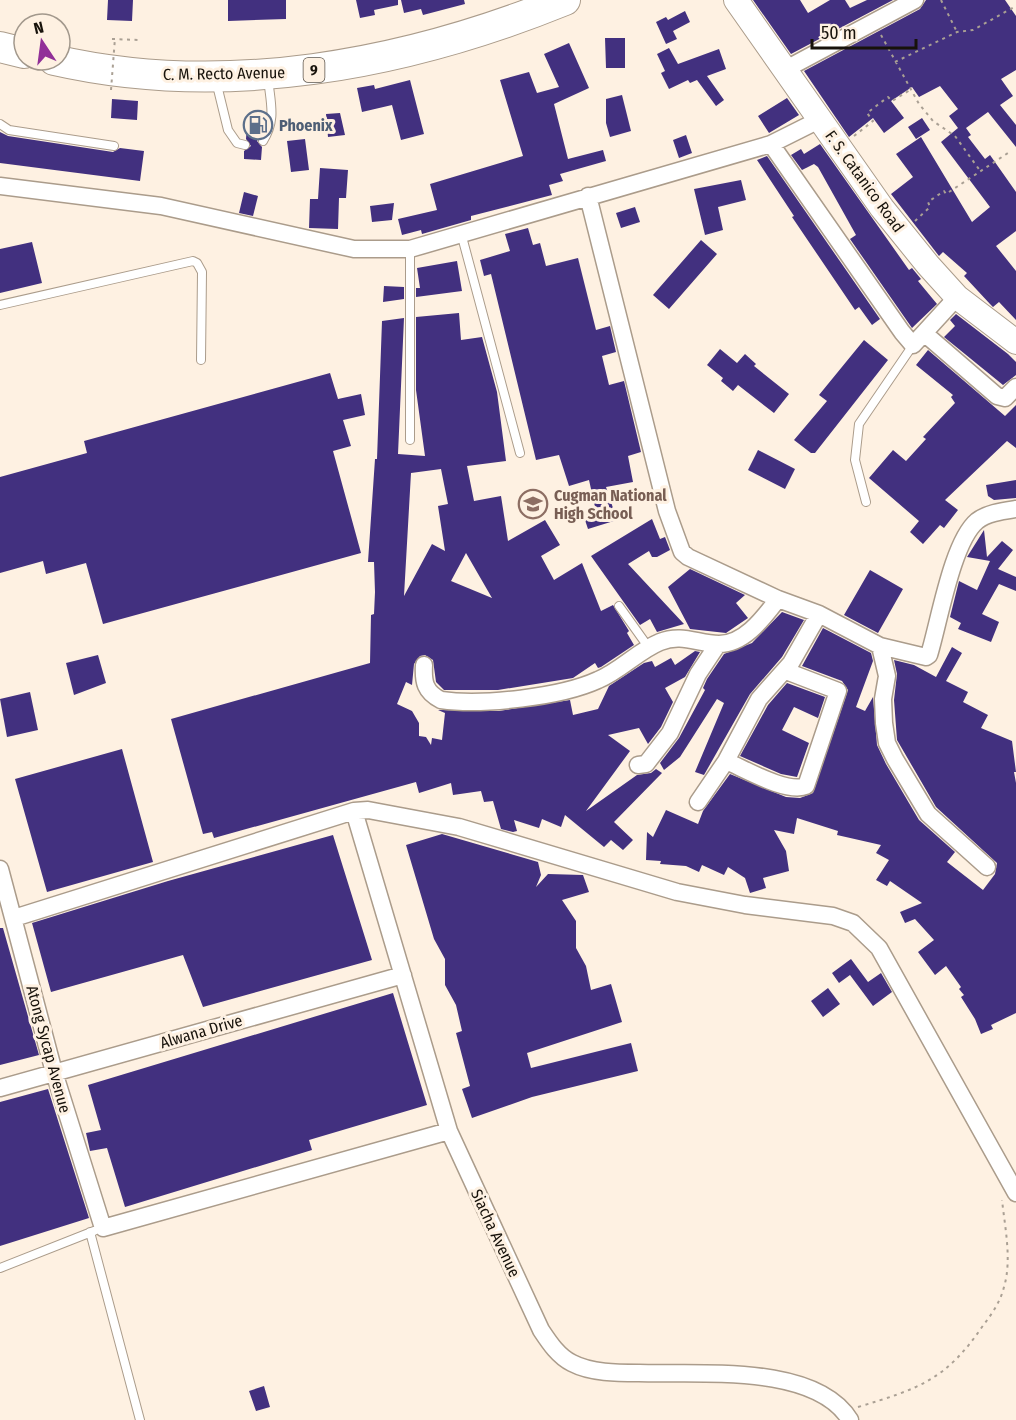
<svg xmlns="http://www.w3.org/2000/svg" width="1016" height="1420" viewBox="0 0 1016 1420" font-family="'Fira Sans Condensed',sans-serif">
	<rect width="100%" height="100%" fill="#fef1e2"/>
	<path fill="#42307f" fill-rule="evenodd" d="M108,0H133L132,21L107,20Z
		M228,0H286V19L228,21Z
		M356,0H398V5L374,10L375,15L360,18Z
		M401,0H464L465,4L423,15L421,9L404,13Z
		M753,0H800L808,13L830,0H845L850,8L867,0H893L791,54Z
		M926,0H1005L1016,16V70L1001,79L1013,96L1000,105L1016,125V147L988,112L966,128L971,135L968,137L985,159L990,155L1016,192V231L996,246L1016,271V320L999,302L993,307L990,304L964,276L967,273L943,252L939,256L891,194L913,177L896,154L921,137L972,222L990,207L941,142L958,128L949,116L958,109L940,86L919,97L912,87L891,101L904,118L884,133L873,118L849,137L804,71L920,9Z
		M685,11L690,22L673,31L677,39L666,44L656,22L666,17L668,20Z
		M605,38H625V68H606Z
		M569,43L589,88L554,104L568,159L603,150L606,161L560,174L563,181L549,185L552,195L471,216V220L422,234L421,230L402,235L398,219L437,210L430,184L523,156L500,80L529,72L537,93L559,87L544,54Z
		M669,48L678,64L719,49L726,69L707,76L724,100L716,106L697,80L690,83L688,80L669,89L661,73L665,71L657,54Z
		M410,80L424,134L401,140L392,105L362,112L357,88L374,85L375,89Z
		M622,95L631,131L610,137L606,123V99Z
		M787,98L799,115L769,133L758,116Z
		M112,99L138,101L137,120L111,118Z
		M340,113L345,135L328,137L326,114Z
		M922,118L930,130L916,139L908,127Z
		M247,124L263,126L257,141L262,147L261,160L244,159V151L251,146L246,139Z
		M0,132L8,136L113,152L120,148L144,151L140,181L0,163Z
		M686,135L692,153L679,158L673,140Z
		M305,139L309,170L291,172L287,141Z
		M820,144L909,270L912,268L921,279L918,281L937,304L912,328L850,239L856,235L818,167L814,164L802,170L791,155L801,149L804,154Z
		M767,156L880,319L872,325L859,307L855,310L792,217L794,216L757,160Z
		M320,168L348,170L346,198H339L338,229L309,228L310,199H318Z
		M741,180L746,200L718,207L723,230L705,235L694,189Z
		M244,192L258,196L253,216L239,213Z
		M394,203L392,220L372,222L370,206Z
		M635,207L640,222L621,228L616,213Z
		M528,228L533,245L540,243L546,266L578,258L596,330L610,326L616,352L602,356L609,385L624,381L641,452L628,456L633,482L606,487L617,520L588,529L582,511L595,507L589,480L569,486L559,455L536,460L491,274L484,276L480,260L510,251L505,234Z
		M701,240L717,254L669,309L653,295Z
		M32,242L42,283L0,293V249Z
		M457,261L462,291L416,297V288H420L417,268Z
		M384,286L404,287V299L383,302Z
		M459,313L461,340L482,337L497,392L506,461L467,466L474,501L501,496L508,541L545,520L560,545L541,556L554,580L582,563L601,611L613,605L629,631L627,633L634,645L601,667L598,668L595,663L573,678L498,690H444L436,682L433,660L425,655L420,656L414,664L412,685L406,682L397,704L412,711L419,723V736L426,737L431,745L432,738L442,740L445,713L438,710L499,711L570,700L573,715L598,709L609,686L644,663L652,661L655,667L671,658L675,665L695,651L700,652L685,677L665,688L673,702L661,727L648,744L639,728L608,735L630,751L586,811L637,775L651,773L656,769L662,773L614,822L633,840L623,850L611,840L604,847L565,815L561,827L542,819L539,828L514,820L517,831L513,832L501,829L493,801L484,802L481,791L453,795L451,783L419,793L416,782L214,838L212,832L203,834L171,719L370,663L371,615L374,614L375,592L374,562H368L375,459H377L382,321L404,318L398,454L425,456L416,390V317ZM441,469L448,504L438,506L445,551L432,544L404,596L411,473ZM466,553L492,598L451,581Z
		M956,314L1008,354L1016,362V375L1003,385L944,337L955,326L950,320Z
		M864,340L888,360L815,453H811L794,440L827,401L819,395Z
		M720,349L737,363L745,354L756,364L754,366L789,394L774,413L738,385L733,391L721,381L723,378L707,365Z
		M928,350L1005,416L1016,405V448L1007,441L945,500L958,510L944,528L940,525L923,544L910,532L919,521L869,478L893,450L906,461L926,439L923,437L955,403L951,397L953,395L916,365Z
		M330,373L338,399L361,394L365,415L343,420L351,446L333,451L361,553L103,624L86,563L46,574L43,561L0,573V477L87,453L84,441Z
		M758,450L795,469L785,489L748,470Z
		M1016,480V498L994,500L988,496L986,485Z
		M652,519L660,539L665,537L670,550L657,557H652L649,551L628,564L684,624L657,632L650,619L640,625L591,556Z
		M984,530L987,557L1002,541L1013,550L998,569L1016,577V591L999,584L982,614L999,622L991,642L958,629L961,623L950,617L959,581L977,590L990,561L967,557Z
		M690,569L745,595L736,603L748,618L726,633L690,629L668,587Z
		M870,570L903,589L878,633L844,615Z
		M782,612L804,620L782,657L750,694L704,775L695,772L724,703L717,699L680,757L664,770L660,763L679,738L705,690L703,688L707,679L724,654L752,643Z
		M823,628L871,653L873,661L856,707L865,711L873,697L877,745L886,764L919,820L955,852L947,862L983,890L995,874L997,863L936,807L897,740L894,700L897,674L894,660L914,665L936,677L952,647L962,653L946,681L968,692L963,702L988,715L981,728L1012,741L1016,772H1014L1016,783V1013L991,1025L993,1029L981,1034L975,1019L961,997L964,995L959,989L961,987L946,966L935,975L918,952L934,940L915,919L905,923L900,912L922,903L890,881L887,886L876,880L889,860L876,853L881,845L837,835L838,831L797,818L794,834L774,830L786,851L789,871L763,878L766,888L750,893L745,878L728,867L724,875L702,865L699,872L686,866L660,864L661,861L646,860L647,832L653,837L666,810L698,824L703,811L730,774L786,797L800,798L813,793L848,690L842,681L802,666Z
		M98,655L106,683L74,695L66,663Z
		M787,683L825,697L818,718L794,707L782,730L809,743L797,777L781,774L740,756L768,705Z
		M30,692L38,730L7,737L0,699Z
		M122,749L153,862L47,892L15,779Z
		M442,834L538,862L541,875L536,887L548,874L583,875L589,892L562,900L576,921V948L586,966L591,990L611,984L622,1022L527,1053L531,1068L631,1043L638,1071L532,1097L472,1118L462,1089L470,1086L456,1033L462,1031L456,1005L445,985V959L434,939L406,845Z
		M333,835L372,960L203,1007L183,955L51,992L32,923L168,881Z
		M0,928H3L39,1055L0,1065Z
		M851,959L868,982L881,973L892,992L873,1006L850,975L839,983L832,973Z
		M828,988L840,1004L823,1017L811,1001Z
		M393,993L427,1105L309,1140L312,1150L125,1207L107,1148L90,1151L86,1133L101,1130L88,1085Z
		M48,1089L89,1218L0,1246V1102Z
		M264,1386L270,1407L256,1411L249,1391Z"/>
	<g fill="none" stroke-linecap="round" stroke-linejoin="round">
		<g stroke="#ab9c8b" stroke-width="10">
			<path id="lane" d="M216,81L228,130L237,143L245,145
				M0,124L9,130L114,146
				M263,141C277,119 270,102 268,77
				M461,233L520,453
				M410,249V440
				M0,305L193,261L197,263L202,272L201,360
				M866,502L855,460L859,424L913,345
				M619,606L649,648
				M90,1232L140,1420
				M0,1268L94,1231"/>
		</g>
		<g stroke="#ab9c8b" stroke-width="19">
			<path id="street" d="M786,69L915,0
				M771,144L902,332L913,345L924,333
				M0,186L161,206L354,249H410L771,144L821,119
				M588,196L667,511L682,552L688,557L778,599L819,614L880,646L926,657L929,655C939,623 952,542 977,521C987,513 1003,511 1016,509
				M957,297L924,333L997,396L1005,398L1016,387
				M880,646L887,676L883,699L884,723L887,743L895,759L928,814L987,867
				M424,665C423,682 425,692 441,700C482,706 561,697 598,680C620,671 638,651 660,642C682,633 698,644 719,644C745,644 764,617 778,599
				M726,761C745,769 787,794 806,786L838,691L786,671
				M638,765L646,764L670,733L698,674L718,644
				M698,802L726,761L759,699L791,663L819,614
				M354,811L449,1131L541,1330C549,1342 558,1356 572,1363C591,1373 617,1373 639,1373C697,1375 815,1363 850,1420
				M0,869L54,1072L103,1228L449,1131
				M14,918L354,811L368,810L459,827L677,892L745,905L833,916L853,923L879,948L1016,1193
				M0,1088L403,975"/>
		</g>
		<g stroke="#ab9c8b" stroke-width="26">
			<path id="secondary" d="M736,0L882,208L928,265L957,297L1016,342"/>
		</g>
		<g stroke="#ab9c8b" stroke-width="32">
			<path id="highway" d="M0,47L24,53
				M54,60C225,99 405,65 565,0"/>
		</g>
		<path stroke="#aaa094" stroke-width="2" stroke-dasharray="3 4.5" stroke-linecap="butt" d="M941,0L957,32
			M881,35L919,104L933,121L955,136L981,172
			M112,39L138,40
			M895,62L957,32L973,30L1016,6
			M854,136L873,121L867,113L888,97L892,101L910,90
			M915,221L930,207L928,202L944,191L946,194L1011,151
			M858,1407C918,1389 946,1380 982,1327C991,1315 1000,1303 1004,1287C1012,1260 1005,1228 1002,1200"/>
		<use href="#lane" stroke="#fff" stroke-width="8"/>
		<use href="#street" stroke="#fff" stroke-width="16"/>
		<use href="#secondary" stroke="#fff" stroke-width="24"/>
		<use href="#highway" stroke="#fff" stroke-width="30"/>
		<path stroke="#aaa094" stroke-width="2" stroke-dasharray="3 4.5" stroke-linecap="butt" d="M111,90L115,38"/>
	</g>
	<defs>
		<g id="fuel-ring" transform="scale(1.5)"><circle r="9.5" fill="#fef1e2" stroke="#5c6f8a" stroke-width="1.5"/><path d="M-5.5-6h7V0h2V4h1.3V-2.5L3-4.5l.8-.8L6-3V5H2.5V1h-1V6h-7ZM-4.2-4.7v3.2H.2V-4.7Z" fill="#5c6f8a"/></g>
		<g id="school-ring" transform="scale(1.5)"><circle r="9.5" fill="#fef1e2" stroke="#8d6e63" stroke-width="1.5"/><path d="M0-5L7-2L0 1L-7-2ZM-4 1L0 2.5L4 1V4Q0 6-4 4Z" fill="#8d6e63"/></g>
	</defs>
	<g fill-rule="evenodd">
		<use href="#fuel-ring" x="258" y="125"/>
		<use href="#school-ring" x="533" y="504"/>
	</g>
	<g text-anchor="middle" stroke-width="6" stroke-linejoin="round" paint-order="stroke">
		<rect fill="#fef1e2" stroke="#5c554c" stroke-width="1.5" x="303.5" y="58" width="21" height="24" rx="4.5"/>
		<g font-size="15" font-weight="bold" fill="#17120b">
			<text x="314" y="75">9</text>
		</g>
		<g font-size="16" fill="#17120b" stroke="#fef1e2">
			<text transform="translate(224 73) rotate(-1)" y="6">C. M. Recto Avenue</text>
			<text transform="translate(865 181) rotate(54)" y="6">F. S. Catanico Road</text>
			<text transform="translate(201 1031) rotate(-16)" y="6">Alwana Drive</text>
			<text transform="translate(49 1049) rotate(75)" y="6">Atong Sycap Avenue</text>
			<text transform="translate(496 1233) rotate(65)" y="6">Siacha Avenue</text>
		</g>
		<g font-size="16" font-weight="bold" fill="#4e5e75" stroke="#fef1e2" text-anchor="start">
			<text x="279" y="131">Phoenix</text>
		</g>
		<g font-size="16" font-weight="bold" fill="#785e54" stroke="#fef1e2" text-anchor="start">
			<text x="554" y="501">Cugman National<tspan x="554" dy="18">High School</tspan></text>
		</g>
	</g>
	<g transform="translate(42 42) rotate(347)"><circle r="28" fill="#fef1e2" stroke="#a2988c" stroke-width="1.5"/>
	<path d="M0-4.5L10 22L0 15L-10 22Z" fill="#913098"/>
	<text y="-9" font-size="16" font-weight="bold" text-anchor="middle" fill="#17120b">N</text>
	</g>
	<path d="M812 39v9h104v-9" fill="none" stroke="#17120b" stroke-width="3"/>
	<text x="821" y="39" font-size="18" fill="#17120b" stroke="#fef1e2" stroke-width="4.5" paint-order="stroke">50 m</text>
</svg>
